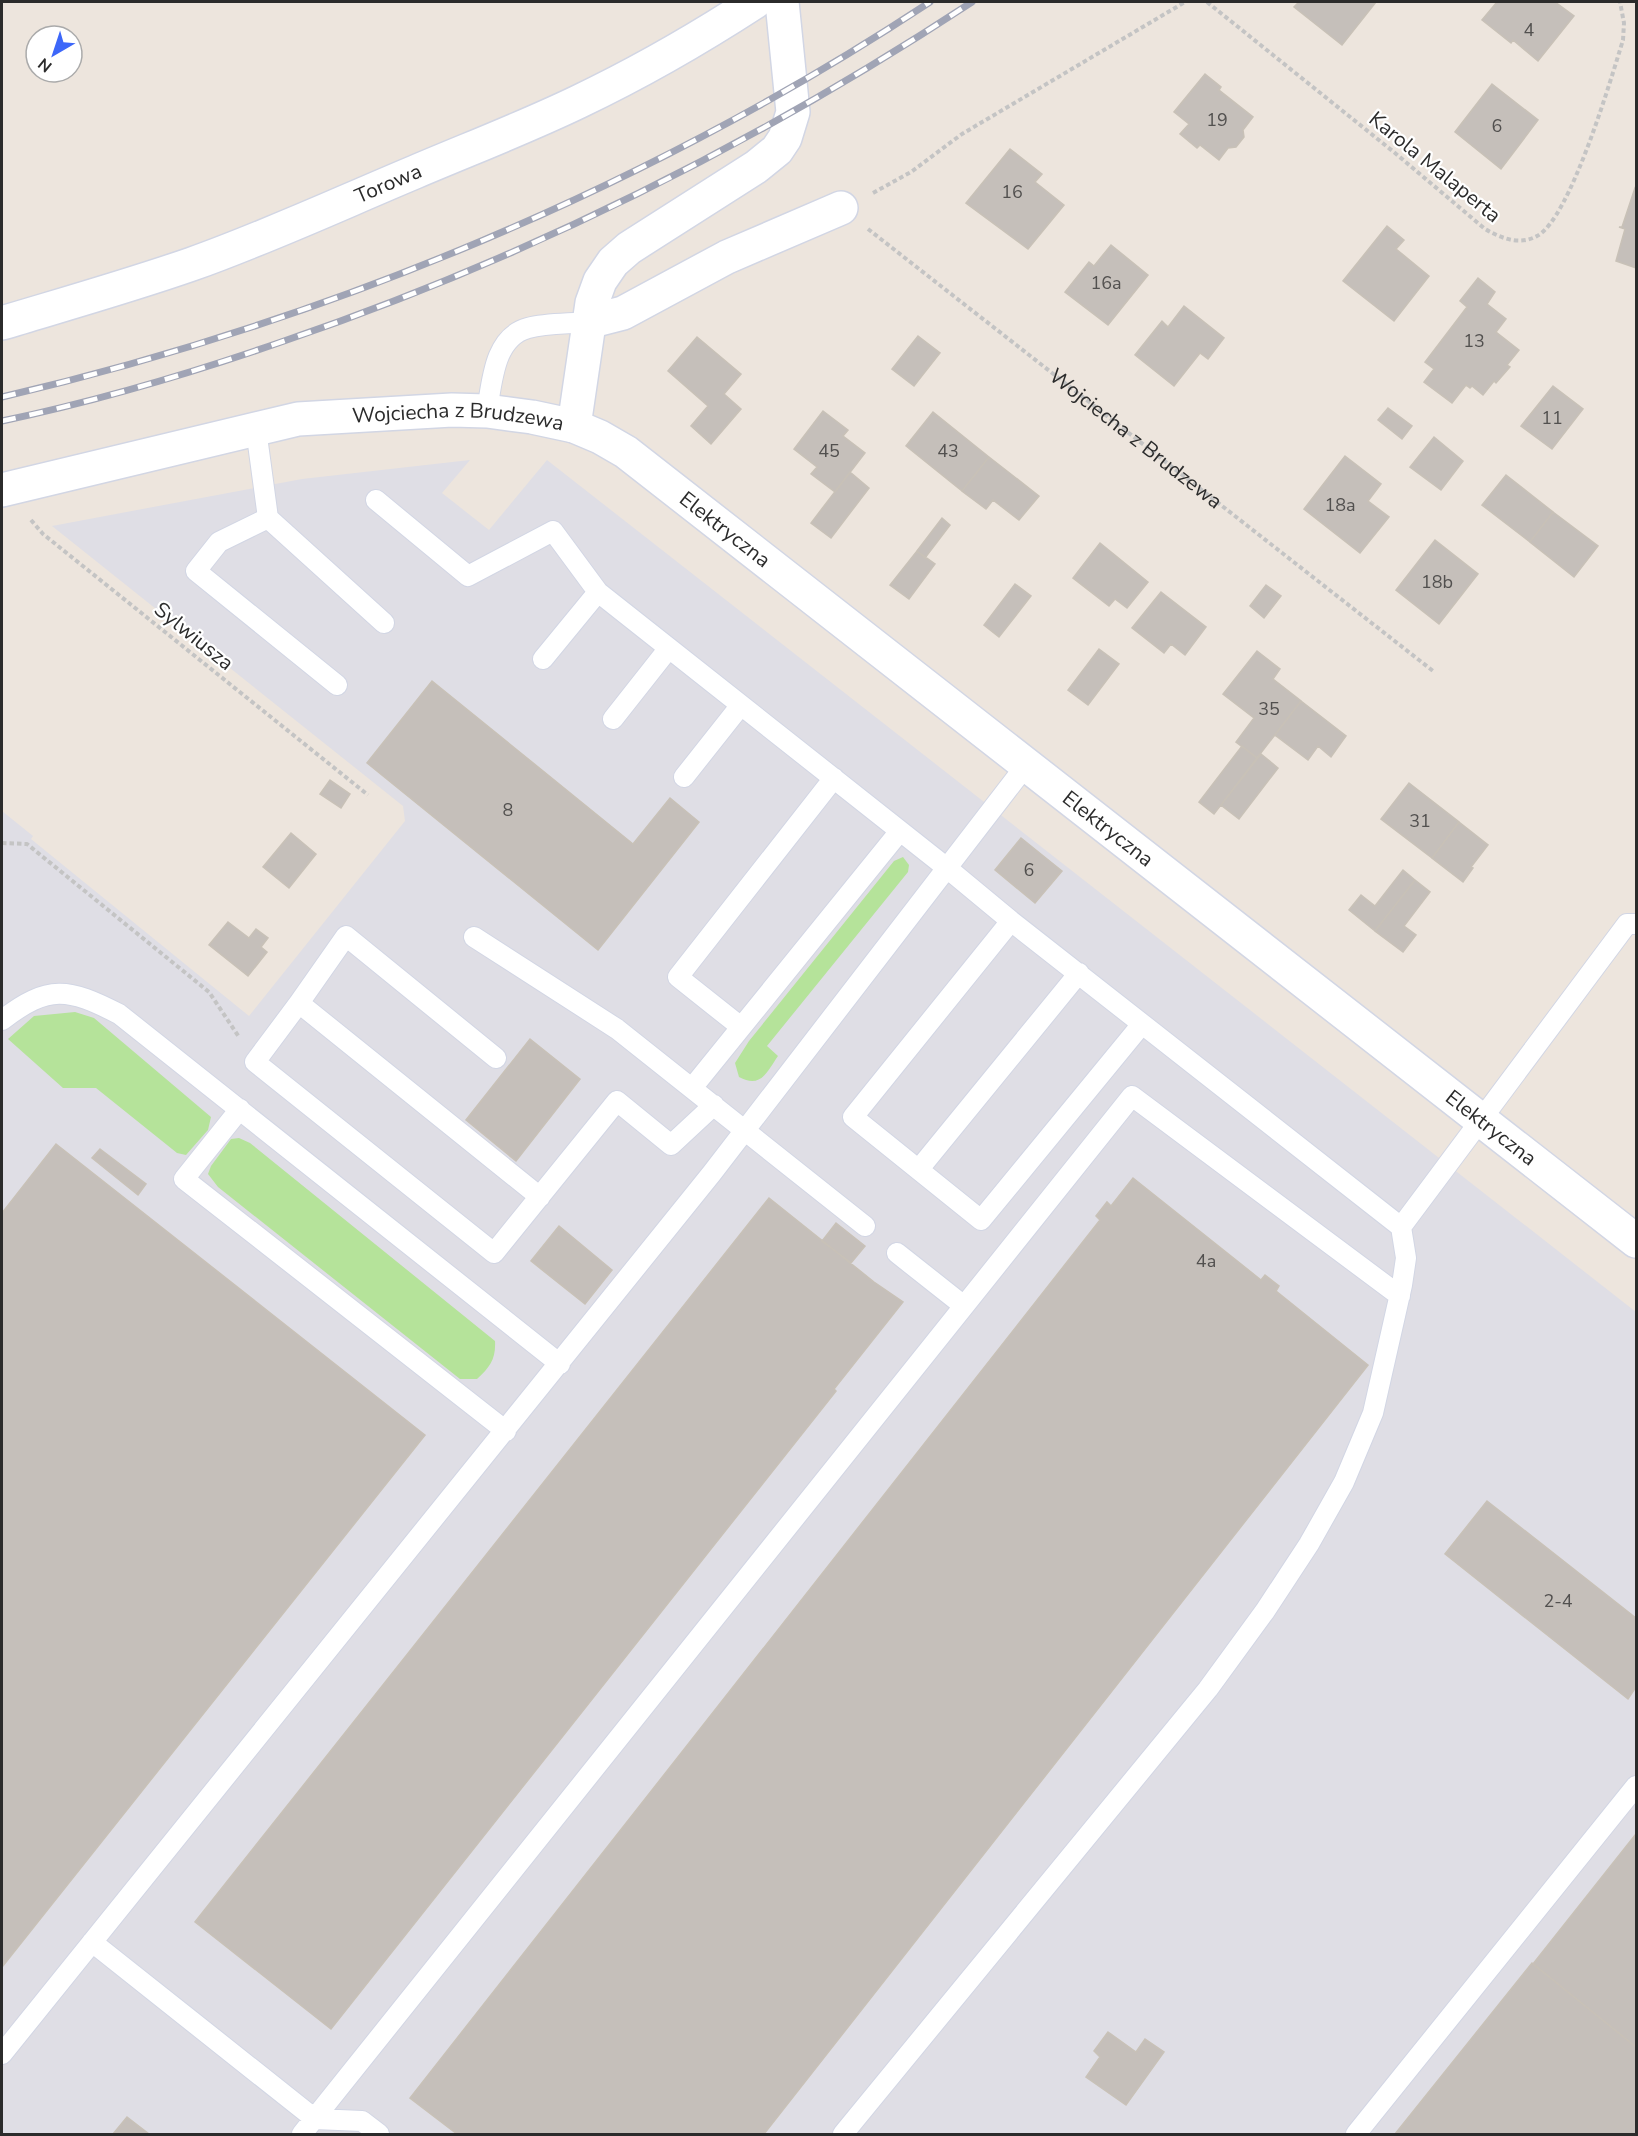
<svg xmlns="http://www.w3.org/2000/svg" width="1638" height="2136" viewBox="0 0 1638 2136" font-family="'Nunito Sans',sans-serif">
	<rect width="100%" height="100%" fill="#ede5dd"/>
	<path fill="#dfdee5" d="M470,460L442,493L489,530L547,460L1636,1312V2134H2V811L33,836L31,839L249,1016L405,821L403,806L52,526L302,479Z"/>
	<path fill="#b5e39a" d="M903,857L909,865L908,872L767,1046L778,1056C767,1072 761,1089 739,1077L735,1063L749,1041L894,861Z
		M75,1012L94,1018L211,1117L208,1130L186,1155L177,1153L96,1088H63L8,1039L34,1016Z
		M239,1138L250,1143L495,1341C496,1359 490,1367 477,1379H460L218,1187L208,1174L211,1166L231,1139Z"/>
	<path fill="#c5bfba" stroke="#c8c1b7" stroke-width="1.5" d="M1299,2H1376L1342,45L1294,7Z
		M1497,2H1555L1574,16L1538,61L1513,40L1511,43L1482,20Z
		M1205,74L1221,87L1219,90L1253,117L1243,130L1244,137L1236,147L1228,148L1219,160L1200,145L1197,148L1180,134L1189,124L1174,112Z
		M1492,84L1538,120L1501,169L1455,132Z
		M1010,149L1042,174L1035,182L1064,205L1028,249L966,203Z
		M1635,188L1636,189V268L1616,261L1625,229L1619,227H1622Z
		M1387,226L1404,240L1396,249L1429,276L1394,321L1343,281Z
		M1111,245L1148,275L1108,325L1065,292L1089,262L1094,266Z
		M1478,278L1495,292L1487,304L1506,319L1496,332L1519,350L1507,365L1510,367L1496,383L1494,381L1483,395L1472,386L1470,388L1466,385L1452,403L1424,382L1434,369L1425,362L1467,307L1460,301Z
		M1184,306L1224,338L1208,359L1200,353L1174,386L1135,355L1162,321L1168,327Z
		M918,336L940,353L914,386L892,369Z
		M697,337L741,374L724,394L741,409L711,444L691,426L708,406L668,371Z
		M1553,386L1583,409L1552,449L1521,426Z
		M1388,408L1412,426L1402,439L1378,420Z
		M823,411L848,430L843,436L865,453L835,492L811,474L817,467L794,449Z
		M933,412L989,457L962,491L906,446Z
		M1434,437L1463,461L1441,490L1410,467Z
		M1345,456L1381,484L1368,501L1389,517L1360,553L1304,509Z
		M989,457L1039,496L1019,520L993,500L986,509L962,491Z
		M850,472L869,488L831,538L811,523Z
		M1506,475L1553,512L1530,542L1482,505Z
		M1553,512L1598,546L1574,577L1530,542Z
		M942,518L950,525L925,558L917,551Z
		M1435,540L1478,574L1439,624L1396,590Z
		M1100,543L1148,582L1127,608L1115,599L1109,606L1073,578Z
		M917,551L935,564L909,599L890,585Z
		M1015,584L1031,596L999,637L984,625Z
		M1266,585L1281,596L1264,618L1250,606Z
		M1161,592L1206,627L1185,655L1171,644L1164,653L1132,628Z
		M1099,649L1119,664L1088,705L1068,690Z
		M1257,651L1280,669L1273,679L1301,701L1257,758L1236,742L1254,718L1223,694Z
		M432,681L633,844L670,798L699,822L598,950L367,763Z
		M1301,701L1346,736L1331,757L1318,746L1308,760L1275,735Z
		M1242,746L1257,758L1214,814L1199,802Z
		M1261,754L1278,768L1239,819L1221,805Z
		M330,780L350,794L341,808L320,794Z
		M1409,783L1459,822L1432,858L1381,819Z
		M1459,822L1488,845L1471,867L1473,868L1463,882L1432,858Z
		M291,833L316,854L289,888L263,867Z
		M1021,838L1062,871L1035,903L995,870Z
		M1403,870L1415,880L1375,931L1349,910L1361,895L1375,906Z
		M1415,880L1430,892L1404,926L1416,935L1403,952L1375,931Z
		M228,922L249,938L256,929L268,938L261,947L267,952L248,976L209,945Z
		M530,1039L580,1079L516,1161L466,1120Z
		M56,1144L425,1435L2,1967V1213Z
		M100,1149L146,1184L138,1195L92,1158Z
		M1133,1178L1261,1280L1265,1275L1279,1286L1276,1291L1368,1365L764,2134H457L410,2098L1100,1220L1096,1216L1107,1202L1111,1206Z
		M769,1198L874,1282L903,1302L834,1389L836,1391L331,2029L195,1922Z
		M836,1223L865,1246L851,1263L822,1241Z
		M559,1226L612,1270L585,1304L531,1261Z
		M1487,1501L1636,1618V1687L1628,1699L1445,1554Z
		M1636,1834V2047L1533,1964Z
		M1532,1963L1636,2047V2134H1395Z
		M1108,2032L1136,2052L1145,2039L1164,2052L1126,2105L1086,2077L1100,2057L1094,2051Z
		M127,2117L149,2134H113Z"/>
	<g fill="none" stroke-linecap="round" stroke-linejoin="round">
		<g stroke="#d2d6e4" stroke-width="22">
			<path id="lane" d="M487,411C492,382 494,337 528,328C547,323 569,324 588,322
				M256,429L268,518L384,623
				M376,500L468,576L553,531L598,592L947,868L1011,921L1401,1227L1406,1258L1402,1285L1373,1413L1344,1482L1309,1544L1265,1611L1208,1689L843,2134
				M268,518L219,542L196,571L337,685
				M543,659L598,592
				M613,719L669,648
				M684,777L741,705
				M1011,921L853,1117L981,1220L1142,1024
				M474,937L617,1029L865,1226
				M299,1003L346,936L496,1058
				M2,1020C49,984 68,988 119,1014L560,1364
				M741,1027L678,977L834,778
				M692,1088L900,831
				M240,1109L184,1179L506,1431
				M919,1169L1079,973
				M540,1197L299,1003L255,1062L494,1253L617,1101L671,1145L714,1105
				M1401,1227L1627,924H1636
				M897,1253L964,1306
				M92,1942L315,2119L362,2121L379,2134
				M2,2054L712,1173L1027,764
				M302,2134L1132,1096L1400,1296
				M1356,2134L1636,1786"/>
		</g>
		<g stroke="#d2d6e4" stroke-width="36">
			<g id="street">
				<path d="M588,322L623,313L727,257L841,208"/>
				<path id="s2" d="M2,323C65,304 129,286 192,264C268,237 341,203 415,172C469,149 524,128 578,102C639,73 698,39 755,2"/>
				<path d="M574,426L592,303L600,281L613,262L629,248L756,167L777,150L785,138L793,112L782,2"/>
				<path id="s3" d="M2,490L298,419L452,410L487,411L532,417L574,426L600,437L626,452L1636,1241"/>
			</g>
		</g>
		<g stroke="#c4c4c4" stroke-width="4" stroke-dasharray="4.5 3" stroke-linecap="butt">
			<path d="M1207,2L1395,153L1485,229C1501,238 1519,246 1537,236C1570,219 1611,79 1623,40L1624,23L1620,2"/>
			<path d="M873,193L911,172L962,134L1185,2"/>
			<path id="s1" d="M868,229L1433,671"/>
			<path d="M31,520L43,534L368,795"/>
			<path d="M2,843L27,844L209,992L239,1037"/>
		</g>
		<use href="#lane" stroke="#fff" stroke-width="20"/>
		<use href="#street" stroke="#fff" stroke-width="33"/>
		<g stroke="#a0a4b5" stroke-width="7">
			<path id="rail" d="M2,397C328,321 651,186 930,2
				M2,421C97,401 192,373 284,341C527,258 757,143 972,2"/>
		</g>
		<use href="#rail" stroke="#fff" stroke-width="4.5" stroke-dasharray="14" stroke-linecap="butt"/>
	</g>
	<g text-anchor="middle" stroke-width="4.5" stroke-linejoin="round" paint-order="stroke">
		<g font-size="18" fill="#52504f">
			<text x="1529" y="36">4</text>
			<text x="1217" y="126">19</text>
			<text x="1497" y="132">6</text>
			<text x="1012" y="198">16</text>
			<text x="1106" y="289">16a</text>
			<text x="1474" y="347">13</text>
			<text x="1552" y="424">11</text>
			<text x="829" y="457">45</text>
			<text x="948" y="457">43</text>
			<text x="1340" y="511">18a</text>
			<text x="1437" y="588">18b</text>
			<text x="1269" y="715">35</text>
			<text x="508" y="816">8</text>
			<text x="1420" y="827">31</text>
			<text x="1029" y="876">6</text>
			<text x="1206" y="1267">4a</text>
			<text x="1558" y="1607">2-4</text>
		</g>
		<g font-size="21" fill="#2b2b2b" stroke="#fff">
			<text transform="translate(1435 167) rotate(39)" y="7">Karola Malaperta</text>
			<text dy="7" stroke="none"><textPath href="#s2" startOffset="411">Torowa</textPath></text>
			<text dy="7" stroke="none"><textPath href="#s3" startOffset="465">Wojciecha z Brudzewa</textPath></text>
			<text dy="7" stroke="none"><textPath href="#s1" startOffset="340">Wojciecha z Brudzewa</textPath></text>
			<text dy="7" stroke="none"><textPath href="#s3" startOffset="766">Elektryczna</textPath></text>
			<text transform="translate(194 636) rotate(39)" y="7">Sylwiusza</text>
			<text dy="7" stroke="none"><textPath href="#s3" startOffset="1252">Elektryczna</textPath></text>
			<text dy="7" stroke="none"><textPath href="#s3" startOffset="1738">Elektryczna</textPath></text>
		</g>
	</g>
	<rect width="1638" height="2136" fill="none" stroke="#2b2b2b" stroke-width="6"/>
	<g transform="translate(54 54) rotate(219)"><circle r="28" fill="#ffffff" stroke="#aaaaaa" stroke-width="1.5"/>
	<path d="M0-4.5L10 22L0 15L-10 22Z" fill="#3d67f9"/>
	<text y="-9" font-size="16" font-weight="bold" text-anchor="middle" fill="#2b2b2b">N</text>
	</g>
</svg>
